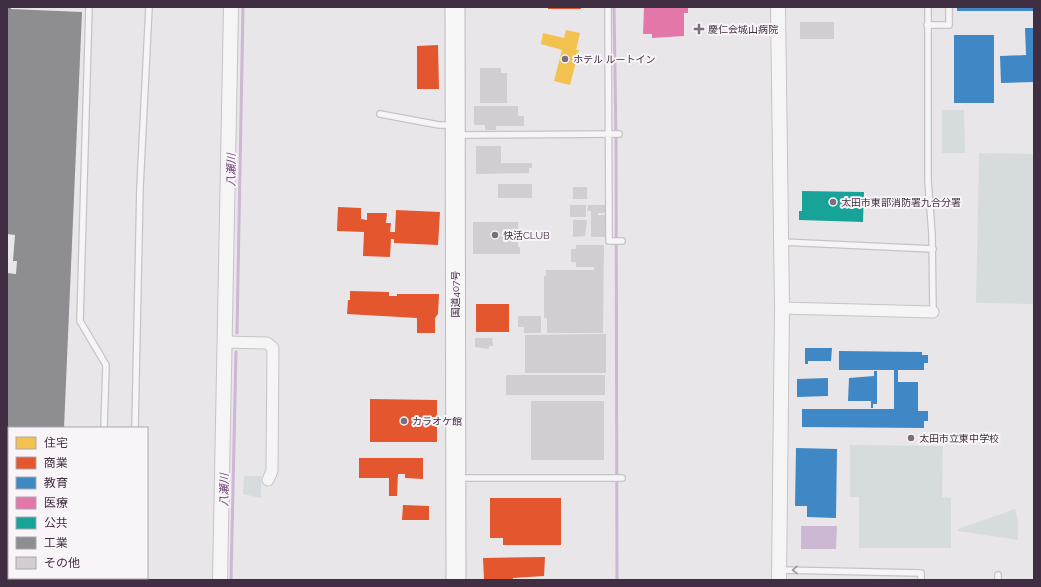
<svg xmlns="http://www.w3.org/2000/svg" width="1041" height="587" viewBox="0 0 1041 587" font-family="Raleway,'Noto Sans JP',sans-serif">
	<rect width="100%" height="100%" fill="#e9e6ea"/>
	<path fill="#d6dcde" d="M942,110H964L965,153H942Z
		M979,153L1034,154V304L976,303Z
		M850,445L943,446L942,497L951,498V548H859V497H850Z
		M244,476H261V498L243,494Z
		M1015,509L1018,520V540L958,531V529Z"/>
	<path fill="#ccb8d2" d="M801,526H837L836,549H801Z"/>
	<path fill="#f2c14e" d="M566,30L580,33L576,50H579L570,85L554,81L562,50L541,44L543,33L564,38Z"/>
	<path fill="#e4572e" d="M548,7H581V9H548Z
		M438,45L439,89H417V46Z
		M338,207L361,208V219L367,220V213H387L386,223H391L390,232H395L396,210L440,212L438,245L394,243V239H391L390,257L363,256L364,232L337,231Z
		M350,291L389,292V296H397V294H439L438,314L435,318V333H417V318L347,314L348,300H350Z
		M476,304H509V332H476Z
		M370,399L437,400V442H370Z
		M359,458H423V479L405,478V474H398L397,496H389V478H359Z
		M490,498H561V545H503V538H490Z
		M403,505L429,506V520H402Z
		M545,557L544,576L513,578V580H484L483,558Z"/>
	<path fill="#3f88c5" d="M957,7H1034V11H957Z
		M1025,28H1034V82L1001,83L1000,56L1026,55Z
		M954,35H994V103H954Z
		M805,348H832L831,361H808V364H805Z
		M839,351L922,352V355H928V363H924V370H898V382H918V411H928V421H924V428L802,427V409H894V370H839Z
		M874,371H877V404H873V408H871V401H848L849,378L874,376Z
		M828,378V396L797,397V379Z
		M796,448L837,449L836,518L807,517V506H795Z"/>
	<path fill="#e377a8" d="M644,7H688V13H684V36L652,38V34H643Z"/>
	<path fill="#17a398" d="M802,191L864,192L863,222L799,220V211H802Z"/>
	<path fill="#8d8d92" d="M7,7H11V9L82,12L64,428H9V438H7V273L16,274L17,261H13L15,235L7,234Z"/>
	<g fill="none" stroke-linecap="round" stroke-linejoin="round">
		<path stroke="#ccb8d2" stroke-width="3" d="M614,7L616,138L617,580
			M237,333L243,7
			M231,580L236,352"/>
	</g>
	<path fill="#d1cdd2" d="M800,22H834V39H800Z
		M480,68H501V73H507V103H480Z
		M474,106H518V116H524V126H496V130H485V125H474Z
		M476,146H501V163H532V168H529V173L476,174Z
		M498,184H532V198H498Z
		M573,187H587V199H573Z
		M570,205H586V217H570Z
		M588,205H606V213H598V215H606V237H591V211H587Z
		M573,220H587L585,236L573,237Z
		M473,222H518V247H520V254H473Z
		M576,245H604L603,333H547V318H544V276H546V270H594V267H576V262H571V249H576Z
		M518,316H541V333H524V327H518Z
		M606,334V373H525V335Z
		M475,338H492L493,346H489V349L475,347Z
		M506,375H605V395H506Z
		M531,401H604V460H531Z"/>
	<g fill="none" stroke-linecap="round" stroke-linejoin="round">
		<g stroke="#c6c3c7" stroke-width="8">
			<path id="service" d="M89,7L80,321L106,365L104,428
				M608,7L609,241H622
				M928,7V181L932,234L933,312
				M927,25H949V7
				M380,114L439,125H452
				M457,135L619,134
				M782,242L933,249
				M135,428L140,187L149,7
				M458,478H622
				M780,570L921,573V580
				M100,580V578
				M132,580V578
				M998,580V575"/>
		</g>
		<g stroke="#c6c3c7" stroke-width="13">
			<path id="minor" d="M782,308L933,312
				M224,342L267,343L273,348L272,471L268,480"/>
		</g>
		<g stroke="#c6c3c7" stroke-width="16">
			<path id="tertiary" d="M778,7L782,308L779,580
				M220,580L231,7"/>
		</g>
		<g stroke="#bdb9be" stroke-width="21">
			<path id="trunk" d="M455,7L456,580"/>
		</g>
		<use href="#service" stroke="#f6f5f6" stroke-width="5.5"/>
		<use href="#minor" stroke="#f6f5f6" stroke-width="11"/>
		<use href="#tertiary" stroke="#f6f5f6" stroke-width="14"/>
		<use href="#trunk" stroke="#f8f7f8" stroke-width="19"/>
	</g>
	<defs><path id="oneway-chevron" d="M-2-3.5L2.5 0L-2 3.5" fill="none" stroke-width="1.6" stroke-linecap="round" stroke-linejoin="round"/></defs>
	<use stroke="#9b929c" href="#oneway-chevron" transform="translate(795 570) rotate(179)"/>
	<g fill="#7b6e7d" stroke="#f8f4f8" stroke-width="1.5">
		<path d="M697 23h4v4h4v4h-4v4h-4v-4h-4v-4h4z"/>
		<circle cx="565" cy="59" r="4"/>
		<circle cx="833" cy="202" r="4"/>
		<circle cx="495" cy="235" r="4"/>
		<circle cx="404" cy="421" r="4"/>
		<circle cx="911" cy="438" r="4"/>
	</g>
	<g text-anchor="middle" stroke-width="4" stroke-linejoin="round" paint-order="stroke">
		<g font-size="10" fill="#402e42" stroke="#f8f4f8" text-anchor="start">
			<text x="708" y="33">慶仁会城山病院</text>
			<text x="573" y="63">ホテル ルートイン</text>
			<text x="841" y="206">太田市東部消防署九合分署</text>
			<text x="503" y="239">快活CLUB</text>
			<text x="412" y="425">カラオケ館</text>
			<text x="919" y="442">太田市立東中学校</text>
		</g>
		<g font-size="10" fill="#402e42" stroke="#f8f4f8">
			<text transform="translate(455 294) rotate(-90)" y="4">国道407号</text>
		</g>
		<g font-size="11" font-style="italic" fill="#693c72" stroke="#f8f4f8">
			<text transform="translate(231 170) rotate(-89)" y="4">八瀬川</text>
			<text transform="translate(224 490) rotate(-89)" y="4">八瀬川</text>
		</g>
	</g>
	<rect width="1041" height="587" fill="none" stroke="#402e42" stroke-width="16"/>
	<rect x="8" y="427" width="140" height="152" fill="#f8f4f8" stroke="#aea5af"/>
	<rect x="16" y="437" width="20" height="12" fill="#f2c14e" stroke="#aea5af"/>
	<text x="44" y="447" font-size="12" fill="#402e42">住宅</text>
	<rect x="16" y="457" width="20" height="12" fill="#e4572e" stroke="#aea5af"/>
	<text x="44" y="467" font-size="12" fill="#402e42">商業</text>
	<rect x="16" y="477" width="20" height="12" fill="#3f88c5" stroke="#aea5af"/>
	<text x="44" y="487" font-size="12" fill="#402e42">教育</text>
	<rect x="16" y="497" width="20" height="12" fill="#e377a8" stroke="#aea5af"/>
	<text x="44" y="507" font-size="12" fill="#402e42">医療</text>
	<rect x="16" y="517" width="20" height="12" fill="#17a398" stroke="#aea5af"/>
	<text x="44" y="527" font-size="12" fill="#402e42">公共</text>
	<rect x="16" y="537" width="20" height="12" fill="#8d8d92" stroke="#aea5af"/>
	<text x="44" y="547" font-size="12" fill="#402e42">工業</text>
	<rect x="16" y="557" width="20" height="12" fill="#d1cdd2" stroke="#aea5af"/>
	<text x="44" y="567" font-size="12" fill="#402e42">その他</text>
</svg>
